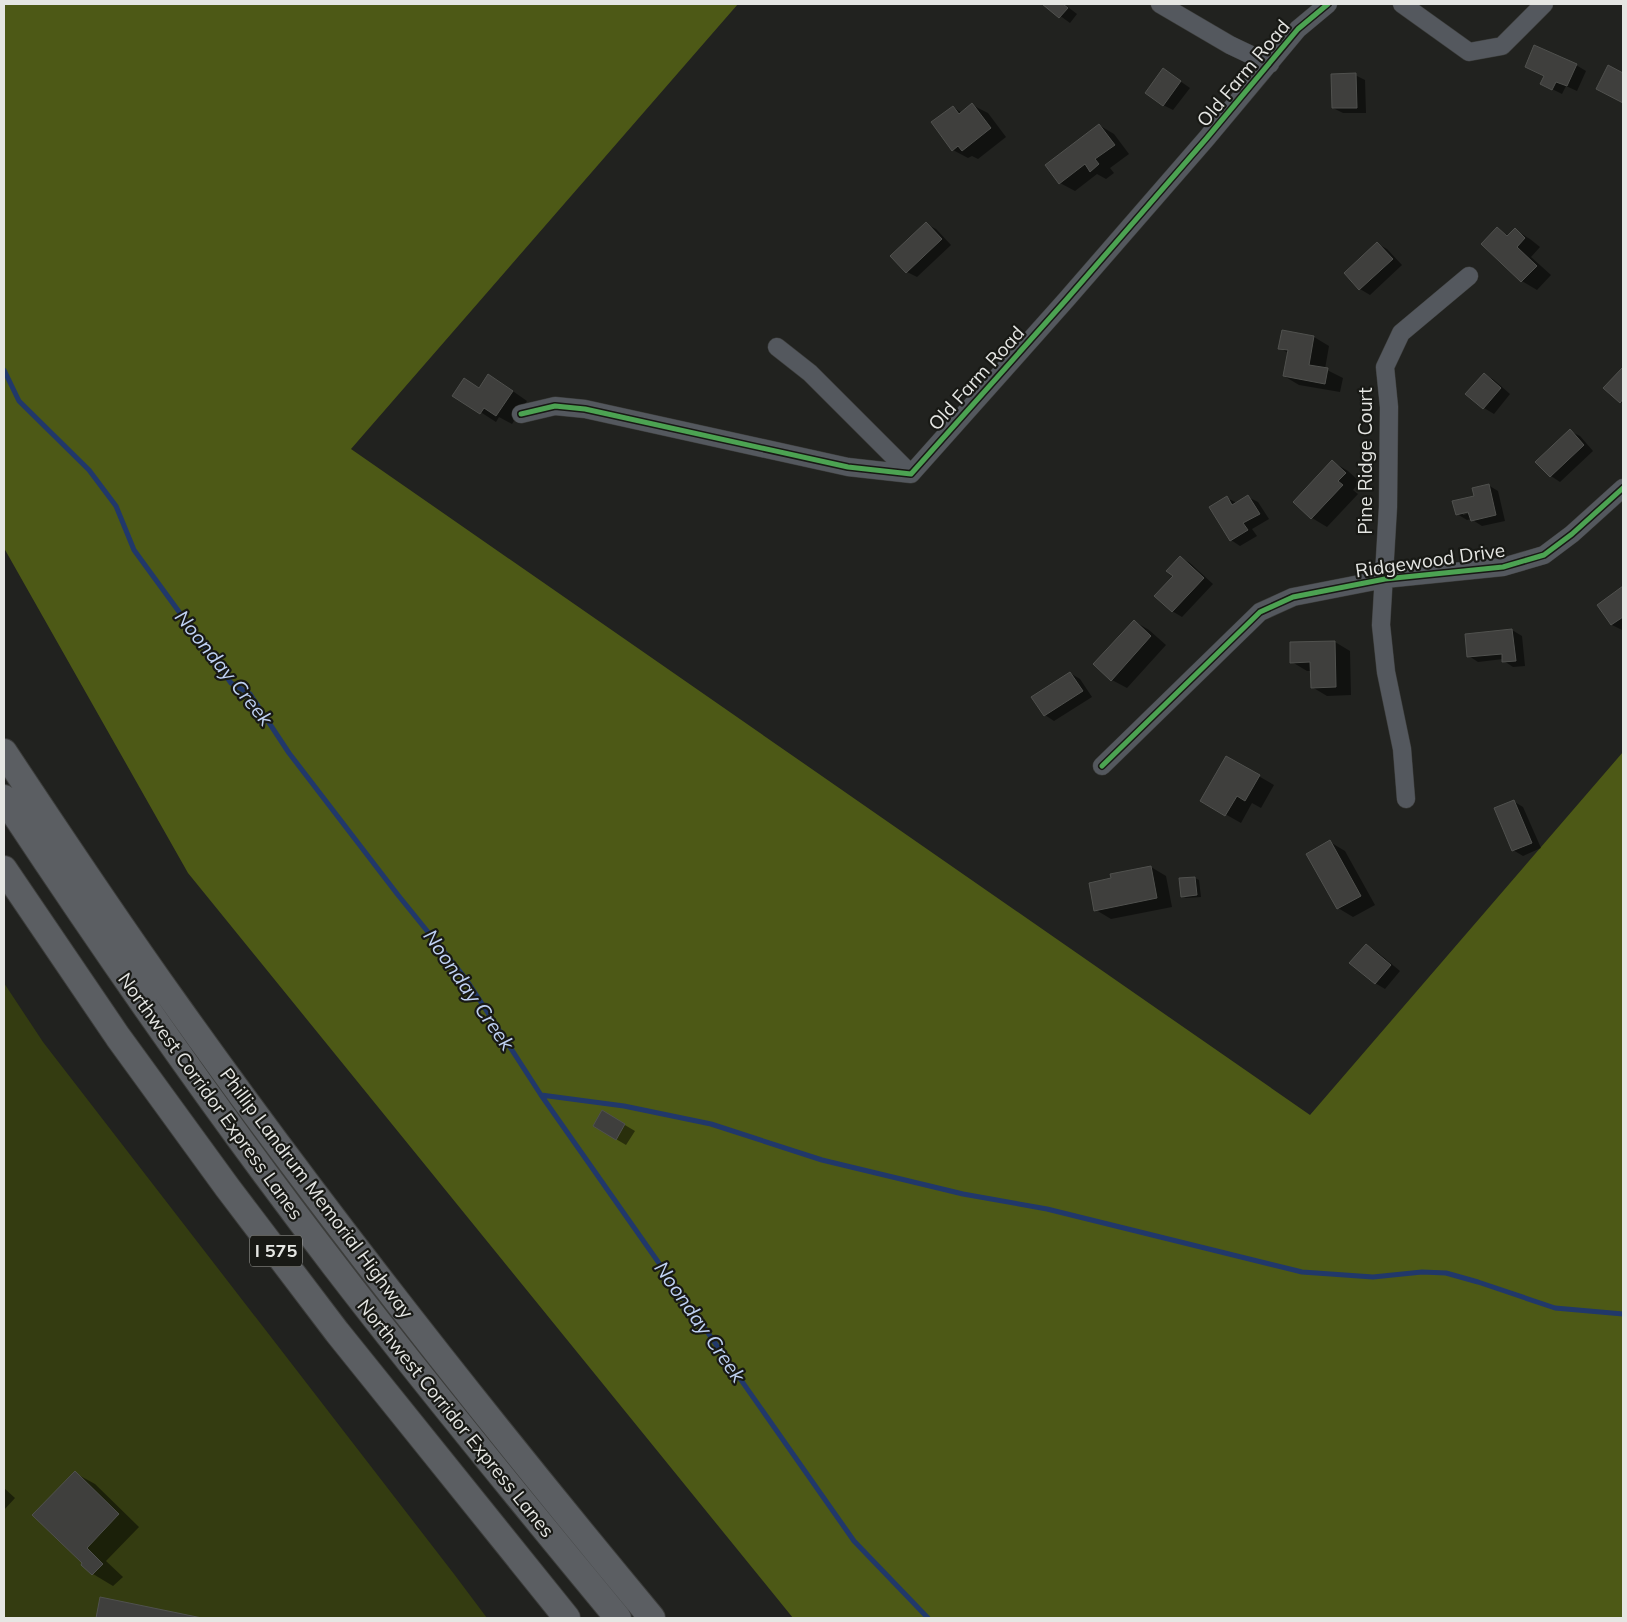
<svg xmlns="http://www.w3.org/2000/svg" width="1627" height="1622" viewBox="0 0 1627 1622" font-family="Mulish,sans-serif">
	<rect width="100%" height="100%" fill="#21221f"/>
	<path fill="#343c11" d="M4,983L43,1042L454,1574L487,1618H4Z"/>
	<path fill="#4d5916" d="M4,4H738L351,449L1310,1115L1623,752V1618H793L188,873L4,548Z"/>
	<path fill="#0007" fill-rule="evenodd" d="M1044,4H1064L1077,14L1070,23Z
		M1576,65L1586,71L1577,91L1566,86L1562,94L1542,84Z
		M1164,70L1190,88L1173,110L1163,105Z
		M1355,75L1365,80L1366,113H1343L1333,108Z
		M972,105L988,113L1006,137L978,159L972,156L968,158L953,150V107L962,113Z
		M1099,125L1114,134L1129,154L1110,168L1114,173L1106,179L1097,174L1075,191L1060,183Z
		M926,224L936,229L951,245L917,277L907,272Z
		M1497,229L1509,236L1515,230L1530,239L1540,247L1531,257L1551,275L1537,290L1522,281L1482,244Z
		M1378,244L1387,249L1402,265L1370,295L1360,289L1346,273Z
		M1283,331L1314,337L1329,346L1325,369L1343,378L1340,392L1299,385L1284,376L1288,353L1280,348Z
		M1623,369V404L1605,388Z
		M1484,374L1494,380L1510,394L1494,414L1484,408L1467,394Z
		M465,380L480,388L504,385L527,401L512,424L499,417L496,422L454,395Z
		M1570,431L1580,436L1593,451L1560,482L1551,476L1537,462Z
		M1333,462L1348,471L1360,482L1353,490L1358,494L1327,527L1312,518L1295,502Z
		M1488,485L1498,491L1505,521L1482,526L1471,519L1467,520L1457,514ZM1463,512H1475L1463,515Z
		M1248,497L1258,502L1269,519L1252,529L1257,536L1240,546L1231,540L1227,498L1237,503Z
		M1180,557L1190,563L1213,584L1182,617L1172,611L1174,576Z
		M1623,587V629L1622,630L1612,625L1598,605Z
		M1134,621L1149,630L1166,645L1127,688L1112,680Z
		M1512,630L1522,636L1525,666L1513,667L1504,661L1503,659L1478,662L1469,656Z
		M1335,642L1350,651L1351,695L1327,696L1312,687V671H1307L1292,662Z
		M1070,673L1080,679L1092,697L1054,721L1045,715Z
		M1227,758L1274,785L1261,808L1252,803L1241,823L1202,801Z
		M1513,801L1523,807L1541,848L1523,856L1513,850Z
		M1330,842L1345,851L1375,905L1353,917L1338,908Z
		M1151,867L1166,876L1172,907L1111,919L1096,910Z
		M1195,878L1199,880L1201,897L1186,898L1182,896Z
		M1366,945L1376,951L1400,971L1385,989L1375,983Z
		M603,1112L635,1131L626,1145L594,1126Z
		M75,1473L95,1484L139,1527L106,1561L123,1577L113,1586L93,1574L83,1565Z
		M4,1488L15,1498L4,1510Z
		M101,1598L196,1618H97Z"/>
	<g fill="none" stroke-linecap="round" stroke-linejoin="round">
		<path stroke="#21386a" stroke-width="5" d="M4,370L19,401L89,470L116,506L134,550L231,683L250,694L289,753L398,895L466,979L541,1095L854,1541L928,1618
			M541,1095L624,1106L711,1124L822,1160L963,1194L1047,1209L1302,1272L1373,1277L1422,1272L1446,1273L1478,1282L1555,1308L1623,1314"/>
	</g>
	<path fill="#3f3f3d" stroke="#50514e" d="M1042,4H1063L1068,8L1059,18Z
		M1534,45L1577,64L1567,86L1556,82L1552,90L1540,84L1544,76L1525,67Z
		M1608,65L1623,73V103L1596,89Z
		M1163,68L1181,81L1163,106L1145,93Z
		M1356,73L1357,108H1332L1331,74Z
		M972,103L991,128L962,151L958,146L952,151L931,122L953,106L959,114Z
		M1099,124L1115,145L1095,159L1099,164L1090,172L1085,164L1059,184L1045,165Z
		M926,222L942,239L906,273L890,256Z
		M1497,227L1507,236L1515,228L1525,238L1517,247L1537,266L1521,282L1481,244Z
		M1377,242L1393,259L1359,290L1344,273Z
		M1282,330L1314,336L1309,365L1328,368L1325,384L1283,376L1288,350L1278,349Z
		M1623,367V399L1620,403L1603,388Z
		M1484,373L1501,388L1483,409L1465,394Z
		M488,374L513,391L496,416L484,408L480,414L452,396L464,378L479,388Z
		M1570,429L1584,445L1550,477L1535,462Z
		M1332,460L1346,473L1338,481L1343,485L1311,519L1293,502Z
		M1489,484L1496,515L1471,521L1468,512L1456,515L1452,501L1474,496L1472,488Z
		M1248,495L1260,514L1243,523L1248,530L1230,541L1209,507L1227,496L1232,505Z
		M1180,556L1204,578L1172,612L1154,596L1173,576L1166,571Z
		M1623,586V617L1611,625L1597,605Z
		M1134,620L1151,636L1111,681L1093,664Z
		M1512,629L1516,661L1502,662V654L1467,657L1465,634Z
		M1335,641L1336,687L1311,688L1310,662L1290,663V642Z
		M1070,672L1083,691L1044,716L1031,697Z
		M1226,756L1260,775L1245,801L1237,796L1225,816L1200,801Z
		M1514,800L1532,843L1512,851L1494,808Z
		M1330,840L1361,896L1337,909L1306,854Z
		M1151,866L1157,898L1094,911L1089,883L1111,878L1110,874Z
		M1195,877L1197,895L1181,897L1179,878Z
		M1366,944L1391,965L1375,984L1349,963Z
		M602,1110L625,1124L616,1140L593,1126Z
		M75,1471L119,1514L87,1548L103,1564L92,1575L81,1565L82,1563L32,1515Z
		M100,1597L202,1618H96Z"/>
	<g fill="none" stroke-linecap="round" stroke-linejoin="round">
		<g stroke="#3c3d3b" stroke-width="19">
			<path id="minor" d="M1160,4L1230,45L1270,64
				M1402,4L1469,52L1502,46L1544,4
				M777,347L810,373L911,474
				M521,414L555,406L585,409L848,467L911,474L1066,300L1206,139L1298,29L1328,4
				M1102,766L1260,612L1293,597L1385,579L1503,567L1544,555L1572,534L1623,488
				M1406,799L1402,749L1386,672L1381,625L1388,507L1389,407L1385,367L1401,333L1469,276"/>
		</g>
		<g stroke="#3c3d3b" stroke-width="28">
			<path id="highway" d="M4,752C59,835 114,918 172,999C323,1212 485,1417 652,1618
				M4,798C109,957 218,1114 334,1265C426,1385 522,1502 618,1618
				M4,869L118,1037L227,1187L337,1332L567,1618"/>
		</g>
		<use href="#minor" stroke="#54585e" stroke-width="18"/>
		<use href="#highway" stroke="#5b5e62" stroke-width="26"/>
		<g stroke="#181915" stroke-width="8">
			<path id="cycleway" d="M521,414L555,406L585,409L848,467L911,474L1066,300L1206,139L1298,29L1328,4
				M1102,766L1260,612L1293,597L1385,579L1503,567L1544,555L1572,534L1623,488"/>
		</g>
		<use href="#cycleway" stroke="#4ca352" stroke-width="5"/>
	</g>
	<g text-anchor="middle" stroke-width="4.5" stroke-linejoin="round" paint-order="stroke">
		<rect fill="#181915" stroke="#a8a8a5" stroke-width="1" x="250" y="1235.5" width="52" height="31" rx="4"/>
		<g font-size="18" font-weight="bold" fill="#e5e6e3">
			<text x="276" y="1257">I 575</text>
		</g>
		<g font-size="19" fill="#e5e6e3" stroke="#181915">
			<text transform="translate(1243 73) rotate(-50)" y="7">Old Farm Road</text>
			<text transform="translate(976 378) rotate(-48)" y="7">Old Farm Road</text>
			<text transform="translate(1365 461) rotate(-90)" y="7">Pine Ridge Court</text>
			<text transform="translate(1430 560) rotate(-8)" y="7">Ridgewood Drive</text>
			<text transform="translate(211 1096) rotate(54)" y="7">Northwest Corridor Express Lanes</text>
			<text transform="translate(317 1193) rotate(53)" y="7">Phillip Landrum Memorial Highway</text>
			<text transform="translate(456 1418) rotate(51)" y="7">Northwest Corridor Express Lanes</text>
		</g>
		<g font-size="20" font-style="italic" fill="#bfd1f3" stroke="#181915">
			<text transform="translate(224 668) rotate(51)" y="7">Noonday Creek</text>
			<text transform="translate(469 990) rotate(55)" y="7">Noonday Creek</text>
			<text transform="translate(700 1322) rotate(55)" y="7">Noonday Creek</text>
		</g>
	</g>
	<rect width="1627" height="1622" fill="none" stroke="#e5e6e3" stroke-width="10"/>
</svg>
